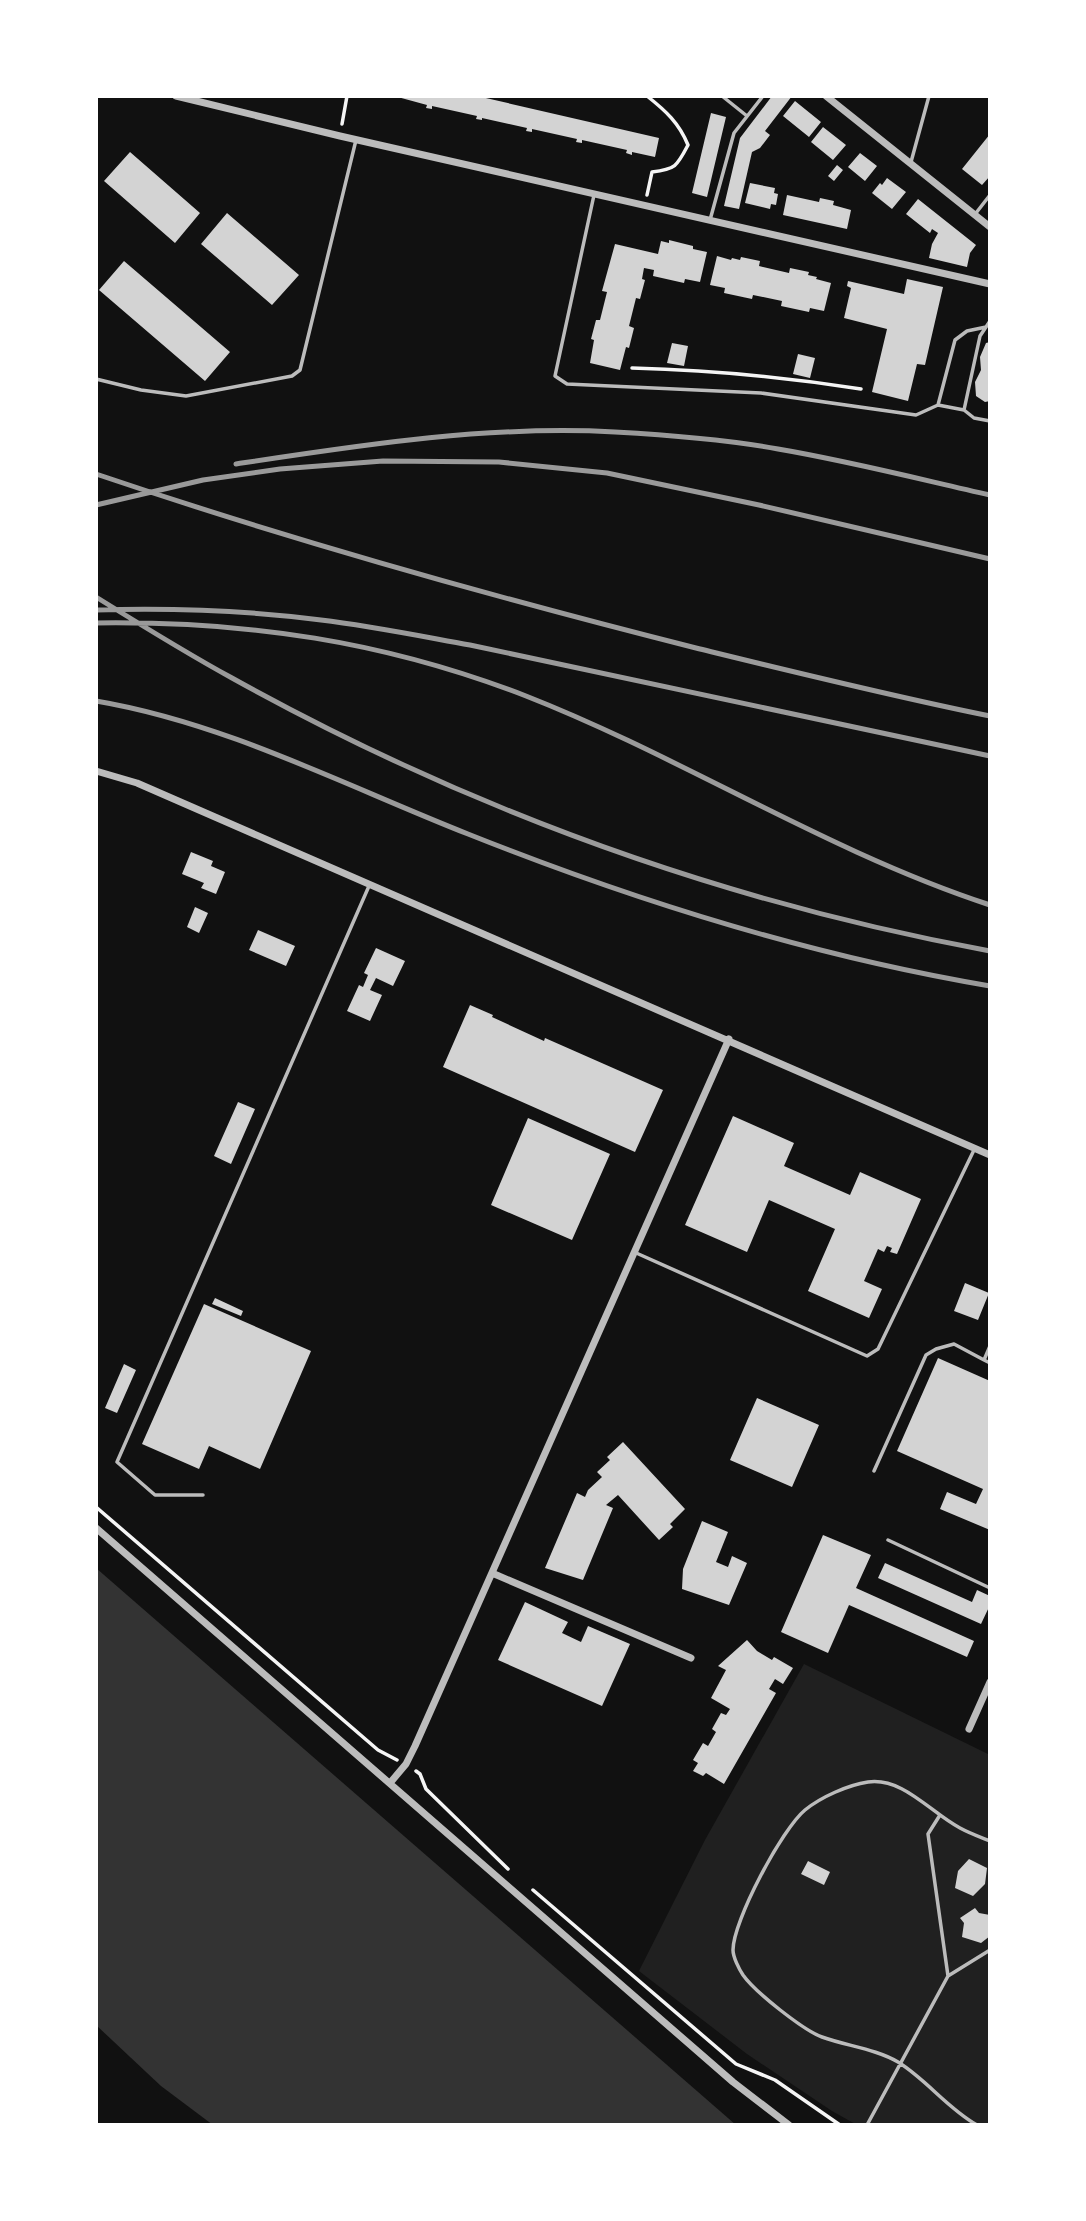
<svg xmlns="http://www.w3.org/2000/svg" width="1086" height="2221" viewBox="0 0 1086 2221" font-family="Signika,sans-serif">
	<rect width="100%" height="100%" fill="#111"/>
	<path fill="#202020" d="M804,1664L990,1755V2125H857L832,2111L747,2054L639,1971L705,1840Z"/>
	<path fill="#333" d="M96,1568L736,2125H213L161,2086L96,2025Z"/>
	<path fill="#d3d3d3" d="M394,96H477L659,138L655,157L632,152V155L626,153L627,150L582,140V143L576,142L577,139L532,129V132L526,131L527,128L482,118V120L476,119L477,116L432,106V109L426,108L427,105Z
		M772,96H792L765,131L770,135L760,148L752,152L739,209L724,206L740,138Z
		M795,101L821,122L809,137L783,116Z
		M711,113L726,117L707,197L692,193Z
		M823,127L846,145L833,160L811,142Z
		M990,134V176L982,185L962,169Z
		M130,152L200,213L175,243L104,181Z
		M860,153L877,166L865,181L848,167Z
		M837,165L843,170L834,181L828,176Z
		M887,178L906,192L892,209L872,193L880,183L882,185Z
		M750,183L775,188L774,193L778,194L776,205L771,204L770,209L745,203Z
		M787,195L819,202L820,198L834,201L833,205L851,210L847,229L783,215Z
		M918,199L976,245L970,253L967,267L929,258L932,244L938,233L932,229L930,233L906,214Z
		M227,213L299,275L272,305L201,244Z
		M669,240L693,246V249L707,252L700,282L685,279L684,283L653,276L654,270L644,268L642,279L645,280L640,299L636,298L629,326L634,328L629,348L626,347L620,370L590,363L594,340L591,339L596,320H600L607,292L602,291L615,244L658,254L661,241L669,243Z
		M717,256L731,260L732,258L740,260L741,257L760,261L759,266L789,273L790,268L809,272L808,275L817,277L816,279L831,283L824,311L810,308L809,312L781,306L782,301L753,295L752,299L724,293L725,288L710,285Z
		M124,261L230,352L205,381L99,290Z
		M907,279L943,287L925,365L917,364L908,401L872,392L887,329L844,318L851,288L847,286L848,281L904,294Z
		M990,342V401L985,402L976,396L975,382L981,370L980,357L986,343Z
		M672,343L688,346L684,366L667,363Z
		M798,354L815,358L810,378L793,374Z
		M191,852L213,861L211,866L225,872L216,894L201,888L204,883L182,874Z
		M195,907L208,913L199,933L187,927Z
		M258,930L295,946L286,966L249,950Z
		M376,948L405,961L393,986L376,978L370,990L382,995L370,1021L347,1011L359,985L363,987L368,975L364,973Z
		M470,1005L493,1015L492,1017L544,1041L545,1038L663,1090L635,1152L443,1067Z
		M238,1102L255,1109L231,1164L214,1156Z
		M733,1116L794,1143L784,1166L850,1195L860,1172L921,1199L897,1254L890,1252L892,1248L887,1246L884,1252L878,1249L864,1281L882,1289L869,1318L808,1291L835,1229L769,1200L747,1252L685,1225Z
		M528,1118L610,1154L572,1240L491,1205Z
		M965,1283L989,1293L978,1320L954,1311Z
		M215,1298L243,1311L241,1316L212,1304Z
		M204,1304L311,1351L260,1469L209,1446L199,1469L142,1444Z
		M938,1358L990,1381V1530L940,1509L947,1492L976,1504L983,1489L897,1451Z
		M124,1364L136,1370L117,1413L105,1408Z
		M757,1398L819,1425L792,1487L730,1460Z
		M623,1442L685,1509L670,1524L673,1527L659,1540L618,1495L606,1505L613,1508L583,1580L545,1568L577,1493L585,1497L588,1490L602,1477L597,1472L610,1460L607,1457Z
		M702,1521L728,1532L716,1562L728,1567L732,1556L747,1563L729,1605L682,1589L683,1569Z
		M823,1535L871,1555L856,1588L974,1641L967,1657L849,1605L828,1653L781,1632Z
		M885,1563L972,1602L977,1590L990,1596V1605L981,1624L878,1578Z
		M525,1602L568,1622L562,1633L581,1642L588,1626L630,1644L602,1706L498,1660Z
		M747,1640L757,1651L772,1660L774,1657L793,1668L783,1684L775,1679L769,1689L776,1693L724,1784L706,1773L703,1776L693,1771L698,1763L693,1760L703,1743L708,1746L716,1732L712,1729L721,1713L726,1715L730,1709L711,1698L726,1670L718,1666Z
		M969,1859L987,1868L985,1884L973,1896L955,1888L958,1871Z
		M808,1861L830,1872L824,1885L801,1874Z
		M975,1908L979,1913L990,1915V1936L981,1943L962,1937L964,1923L960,1918Z"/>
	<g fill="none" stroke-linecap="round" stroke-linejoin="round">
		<path stroke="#f5f5f5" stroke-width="3.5" d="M647,96C666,111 679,123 688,145C677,166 676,169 652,172L647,195
			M342,124L347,96
			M632,368C709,370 785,377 861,389
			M96,1507L378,1750L397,1760
			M416,1771L420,1774L426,1789L508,1869
			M533,1890L736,2064L775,2080L840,2125"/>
		<path stroke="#bcbcbc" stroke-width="3.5" d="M722,96L747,116
			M911,162L929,96
			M594,195L555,376L567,384L761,393L916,415L938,405
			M976,213L990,195
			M710,220L734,133L763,96
			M990,321L980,336L964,410L974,418L990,421
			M96,379L141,390L186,396L292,376L300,370L356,140
			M964,410L938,405L955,340L967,331L986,327
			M634,1252L867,1356L878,1349L974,1150
			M990,1346L984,1360L990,1363
			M874,1471L926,1355L936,1349L954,1344L984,1360
			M203,1495H155L117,1462L369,886
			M888,1540L990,1588
			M940,1815L928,1834L948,1976L990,1950
			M867,2125L948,1976
			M977,2125C947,2108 927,2080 898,2062C876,2049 847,2046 822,2037C803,2030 755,1992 743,1975C739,1969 733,1957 733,1950C733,1921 782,1829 805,1810C821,1797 848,1785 868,1782C903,1777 931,1813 960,1828C969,1833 980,1837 990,1841"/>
		<path stroke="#bcbcbc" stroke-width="7" d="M176,96L340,136L990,284
			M826,96L990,227
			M96,771L137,783L990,1155
			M96,1528L733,2082L789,2125
			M492,1573L691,1658
			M969,1729L990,1682
			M390,1783L406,1764L415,1746L729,1039"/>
		<path stroke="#9a9a9a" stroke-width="5" d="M236,464C361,445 488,425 615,432C669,435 724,439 778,449C849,461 919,479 990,495
			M96,474C294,541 494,597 696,648C794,672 891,696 990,716
			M96,505L203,480L280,469L383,461L499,462L607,473L759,505L990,559
			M96,597C141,625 186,653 232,678C468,809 724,902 990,951
			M96,610C172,608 246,610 321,620C371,626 420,636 470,645L990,756
			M96,623C248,621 384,641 526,696C684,758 828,852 990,905
			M96,701C226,723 346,786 468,834C636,901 812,956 990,986"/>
	</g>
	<rect width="1086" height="2221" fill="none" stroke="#ffffff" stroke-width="196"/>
</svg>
